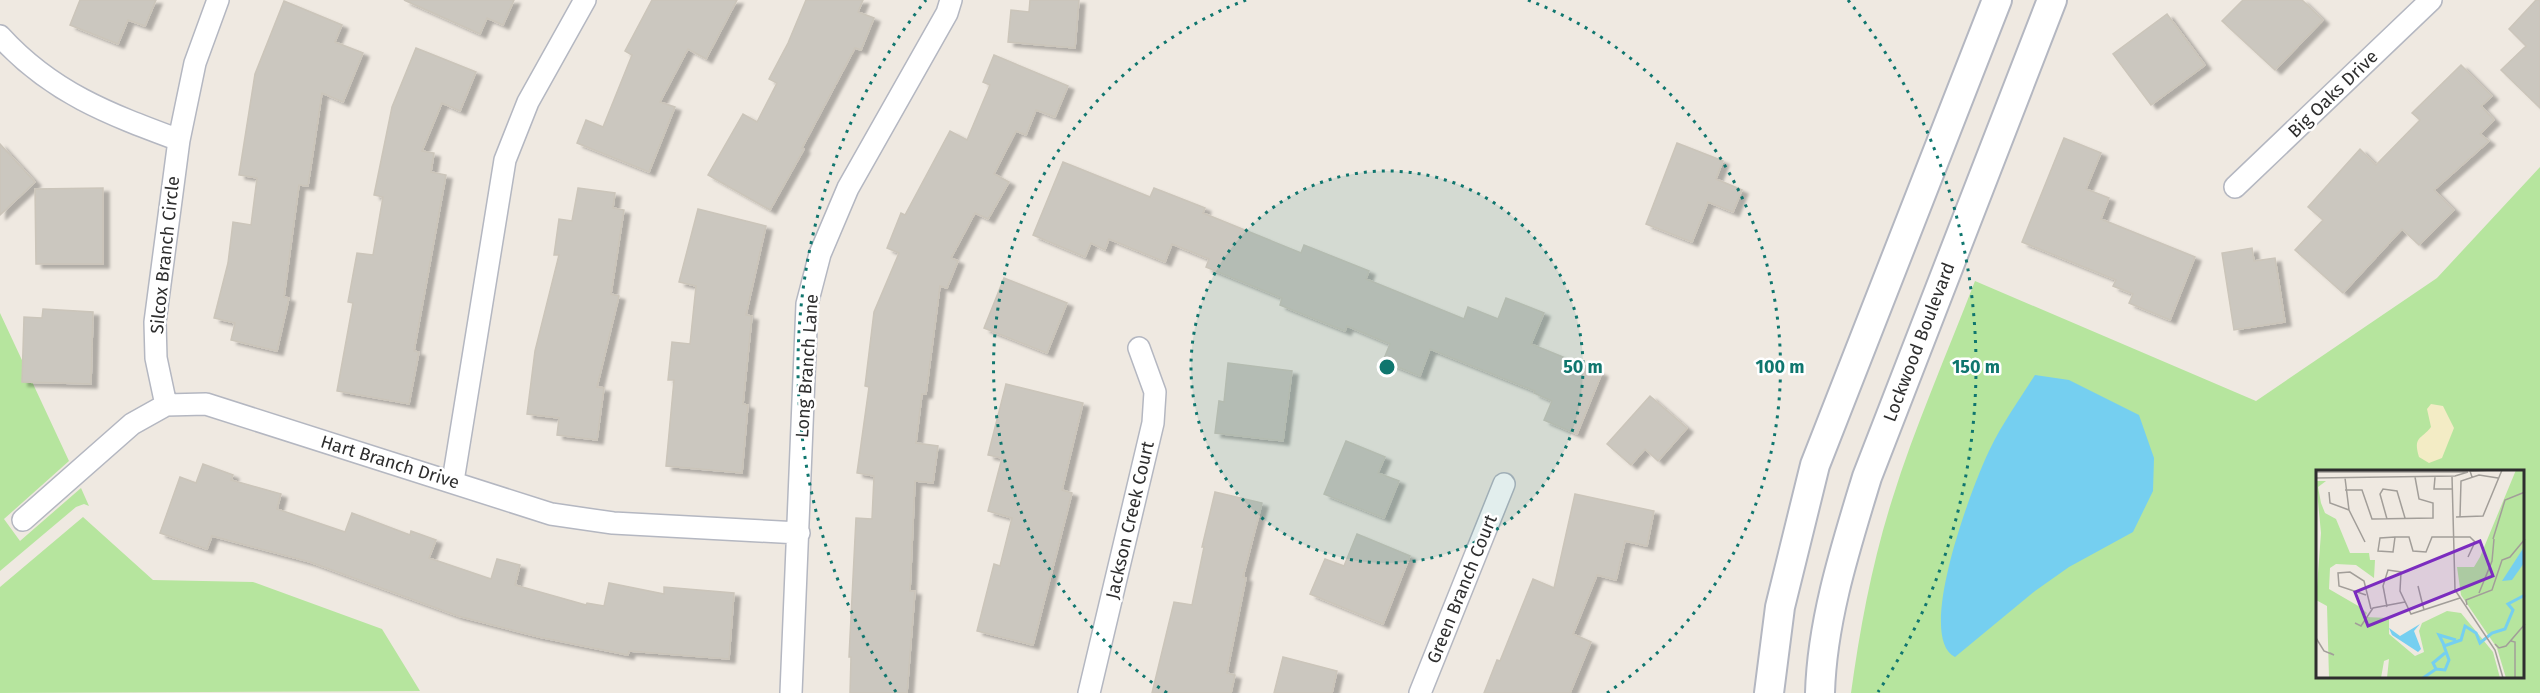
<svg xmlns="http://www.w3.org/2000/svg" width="2540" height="693" viewBox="0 0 2540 693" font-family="'Fira Sans',sans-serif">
	<defs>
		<filter id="shadow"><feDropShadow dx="6" dy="4" stdDeviation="1.5" flood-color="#0004"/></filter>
	</defs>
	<rect width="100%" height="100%" fill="#efe9e1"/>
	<path fill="#b6e59e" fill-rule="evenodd" d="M2540,167V693H1851C1860,628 1872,563 1892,500C1915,426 1947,354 1975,281L2256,401L2437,278ZM2318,471H2524V676H2318Z
		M0,313L69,461L4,519L20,541L81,488L89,506L84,504L76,507L0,571Z
		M83,517L153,580L253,582L382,629L420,691L0,693V587Z"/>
	<path fill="#f3ecc5" d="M2431,404L2443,406L2454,428L2442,458L2429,463L2419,457C2413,436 2421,440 2431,427L2427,409Z"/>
	<path fill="#75cff0" d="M2035,375L2069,380L2139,415L2154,458L2153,491L2133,532L2069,567L2035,591L1955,657C1914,637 1974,481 1990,449C2002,424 2020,399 2035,375Z"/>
	<path fill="#cbc7bf" stroke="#cbc5ba" stroke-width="1.5" filter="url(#shadow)" d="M80,0H156L145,26L128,20L118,44L70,25Z
		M404,0H514L503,25L487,18L480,34Z
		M652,0H737L706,59L688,49L660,102L675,107L649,172L577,143L586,120L603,127L632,55L625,51Z
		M806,0H863L858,12L874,18L861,50L855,48L802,148L804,149L770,210L708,175L743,114L757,122L777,83L769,79L788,43Z
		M1030,0H1079L1075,48L1008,42L1011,10L1029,12Z
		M2243,0H2302L2323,20L2275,70L2222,21Z
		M2536,0H2540V108L2501,70L2526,46L2509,29Z
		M284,1L342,25L335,42L363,53L343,102L322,93L308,186L299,185L284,297L289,298L277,351L231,340L235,323L214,318L228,263L233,222L251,225L257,178L239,175L255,74Z
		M2167,14L2205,65L2151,105L2113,54Z
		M416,48L476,72L460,111L442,103L422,151L434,153L431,172L446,175L414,351L419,352L409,404L337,391L353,303L348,302L357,253L373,255L383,197L374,195L392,107Z
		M994,55L1068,86L1055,117L1036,110L1026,135L1016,131L994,174L1009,182L988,219L975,213L951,258L958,261L947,288L940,286L926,394H922L916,443L938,446L933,483L915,481L910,591H915L907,693H850L851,657H849L856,518L872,519L874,476L857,473L869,387L865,386L874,312L899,253L887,248L901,213L905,215L950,131L967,140L990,85L983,82Z
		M2461,65L2492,96L2481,106L2494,120L2480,134L2489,141L2434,190L2454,210L2419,245L2402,229L2343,293L2295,250L2323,220L2308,207L2360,149L2376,165L2420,120L2412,113Z
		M2064,138L2101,153L2086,189L2109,198L2101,219L2195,257L2170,320L2129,303L2133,294L2113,286L2116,280L2022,242Z
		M1677,143L1723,161L1716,179L1742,190L1733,212L1708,202L1692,242L1646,224Z
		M0,144L35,182L0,215Z
		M1063,162L1150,197L1154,188L1205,208L1203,213L1301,253L1304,245L1369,271L1366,279L1464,319L1468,307L1498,319L1506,298L1544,313L1531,344L1602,373L1577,434L1544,420L1552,401L1534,393L1535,391L1430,349L1420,376L1383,361L1390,344L1347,326L1345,331L1280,305L1282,298L1206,267L1209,259L1172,244L1165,262L1109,239L1105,250L1091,243L1085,257L1033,235Z
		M103,188V264H36L35,189Z
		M578,188L615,193L613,208L624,210L611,294L619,296L597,387L604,388L597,440L557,435L559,418L527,414L535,351L559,255H554L559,219L572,221Z
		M698,209L766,226L746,315L752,316L743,404L748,405L742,473L666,466L674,380H668L672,342L690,344L696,286L679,282Z
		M2252,248L2254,261L2275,258L2285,322L2234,330L2222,253Z
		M1004,278L1067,303L1047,353L984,328Z
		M43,309L93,312L91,384L22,382L24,317L42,318Z
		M1228,363L1292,371L1283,441L1215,433L1219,401L1224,402Z
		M1006,384L1083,403L1062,490L1072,493L1033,645L977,631L994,564L1000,566L1012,518L988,511L1002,458L988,455Z
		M1650,396L1687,428L1658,461L1645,449L1631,465L1607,444Z
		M1346,441L1385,457L1378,473L1399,481L1384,518L1324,494Z
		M203,464L233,475L231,480L281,494L277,509L345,532L352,513L410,535L411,531L436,540L429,558L491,579L497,559L520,565L515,585L586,605L587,603L604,606L609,583L664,594V587L734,593L729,659L629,651L628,655L539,637L458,616L310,562L212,536L207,549L160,533L180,477L196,483Z
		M1215,492L1262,503L1243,577L1246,578L1227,673L1235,675L1231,693H1152L1174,602L1192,605L1204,547H1202Z
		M1575,494L1654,511L1647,546L1625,541L1616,580L1597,575L1573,634L1591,642L1570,693H1484L1497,660L1500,661L1533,579L1554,588Z
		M1357,534L1410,556L1383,624L1310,594L1325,559L1344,566Z
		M1283,657L1337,671L1332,693H1274Z"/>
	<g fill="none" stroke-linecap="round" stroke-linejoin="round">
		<g stroke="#b4b7c1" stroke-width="24">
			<path id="minor" d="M0,36C52,93 109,114 179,140
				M2235,187L2431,0
				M166,405L156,358L155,322L179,140L195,63L218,0
				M453,481L505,160L528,102L585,0
				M23,520L132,424L166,405L206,404L551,514L613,523L799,533
				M791,693L807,304L820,254L848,188L947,13L951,0
				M1089,693L1153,423L1155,392L1139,348
				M1420,693L1504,484"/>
		</g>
		<g stroke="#b4b7c1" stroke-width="32">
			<path id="secondary" d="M1769,693L1780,607L1815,465L1997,0
				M1820,693C1822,620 1846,546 1867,477L2052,0"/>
		</g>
		<use href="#minor" stroke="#fff" stroke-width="21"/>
		<use href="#secondary" stroke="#fff" stroke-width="28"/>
	</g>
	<circle cx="1387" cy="367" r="196" fill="#0f766e" fill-opacity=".12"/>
	<g fill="none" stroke="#0f766e" stroke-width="3" stroke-dasharray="3 6">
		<circle cx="1387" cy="367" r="196"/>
		<path d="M1167 693A393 393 0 0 1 1246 0M1528 0A393 393 0 0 1 1607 693"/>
		<path d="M896 692A589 589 0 0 1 926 0M1848 0A589 589 0 0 1 1878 692"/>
	</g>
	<g text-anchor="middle" stroke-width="5" stroke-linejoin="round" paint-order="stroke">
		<g font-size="18" fill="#2e2e2e" stroke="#fff">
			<text transform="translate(2333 94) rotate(-44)" y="6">Big Oaks Drive</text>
			<text transform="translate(165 255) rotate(-84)" y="6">Silcox Branch Circle</text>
			<text transform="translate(1919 342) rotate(-69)" y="6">Lockwood Boulevard</text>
			<text transform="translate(807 366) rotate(-86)" y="6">Long Branch Lane</text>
			<text transform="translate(390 462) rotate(17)" y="6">Hart Branch Drive</text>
			<text transform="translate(1130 520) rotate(-77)" y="6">Jackson Creek Court</text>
			<text transform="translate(1462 589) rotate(-68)" y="6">Green Branch Court</text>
		</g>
	</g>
	<g transform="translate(2316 470)">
		<rect width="208" height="208" fill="#efe9e1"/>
		<path d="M200,0H208V208H190L181,178L145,125L141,97H158L164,87ZM0,11H10L2,17L5,33L9,43L20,49L34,83H53L54,90H59L58,108L40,95L20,94L14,98L13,119L44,137L51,143L49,147L73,148V164L99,186L108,182L103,161L106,153L131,141L145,143L177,182L184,208H71L73,189L68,191L65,208H13L11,136L0,130L5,63Z" fill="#b6e59e"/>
		<path d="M208,77V93L196,110L186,111ZM104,154L98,161L105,179L102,182L76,165L73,158L84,166Z" fill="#75cff0"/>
		<path fill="none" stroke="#75cff0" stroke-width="3" d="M128,175L123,165L140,170M120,199L117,193L129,183M107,208L120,199L129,200L133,190L128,176L145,170L149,156L160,163L164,173L176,163L189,159L197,140L192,134L209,125"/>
		<path fill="none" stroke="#a29e99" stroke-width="1.5" d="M0,2H152L139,6L0,8M136,6L139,120L179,180L187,208M119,7L118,19H136M156,7L154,1L177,0M29,8L33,40L49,72M29,20H46L56,49L117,48V33L103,29L99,7M13,22L14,33L33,40M140,47L167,46L186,0M144,47L145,11L163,5L182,8M71,49L64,24L67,19L81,21L89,48M79,67L77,82L62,81L64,68L79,67H93L97,81L110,82L116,67H154L159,72L152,87M177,69L189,30L209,22M102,116L108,140M163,123L176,91L178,69M50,125L23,116L22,103L34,102L48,111L55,139M151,135L150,130L176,120L186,90L194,87L209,69M71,137L67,116L72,100L85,102L84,121L95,144L144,128M39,153L45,156L57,138L89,132M0,168L8,181L18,185L14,183M195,171L199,172V208M179,174L183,178L190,176L209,154"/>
		<path fill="#7b2cbf" fill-opacity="0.15" stroke="#7b2cbf" stroke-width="3" d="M164,71L177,106L52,156L39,122Z"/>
		<rect width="208" height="208" fill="none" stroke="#2e2e2e" stroke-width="3"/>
	</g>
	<circle cx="1387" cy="367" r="9" fill="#0f766e" stroke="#fff" stroke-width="3"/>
	<g font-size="18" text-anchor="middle" font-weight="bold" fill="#0f766e" stroke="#fff" stroke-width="5" stroke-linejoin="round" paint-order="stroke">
		<text x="1583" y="373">50 m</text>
		<text x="1780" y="373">100 m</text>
		<text x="1976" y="373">150 m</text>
	</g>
</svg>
